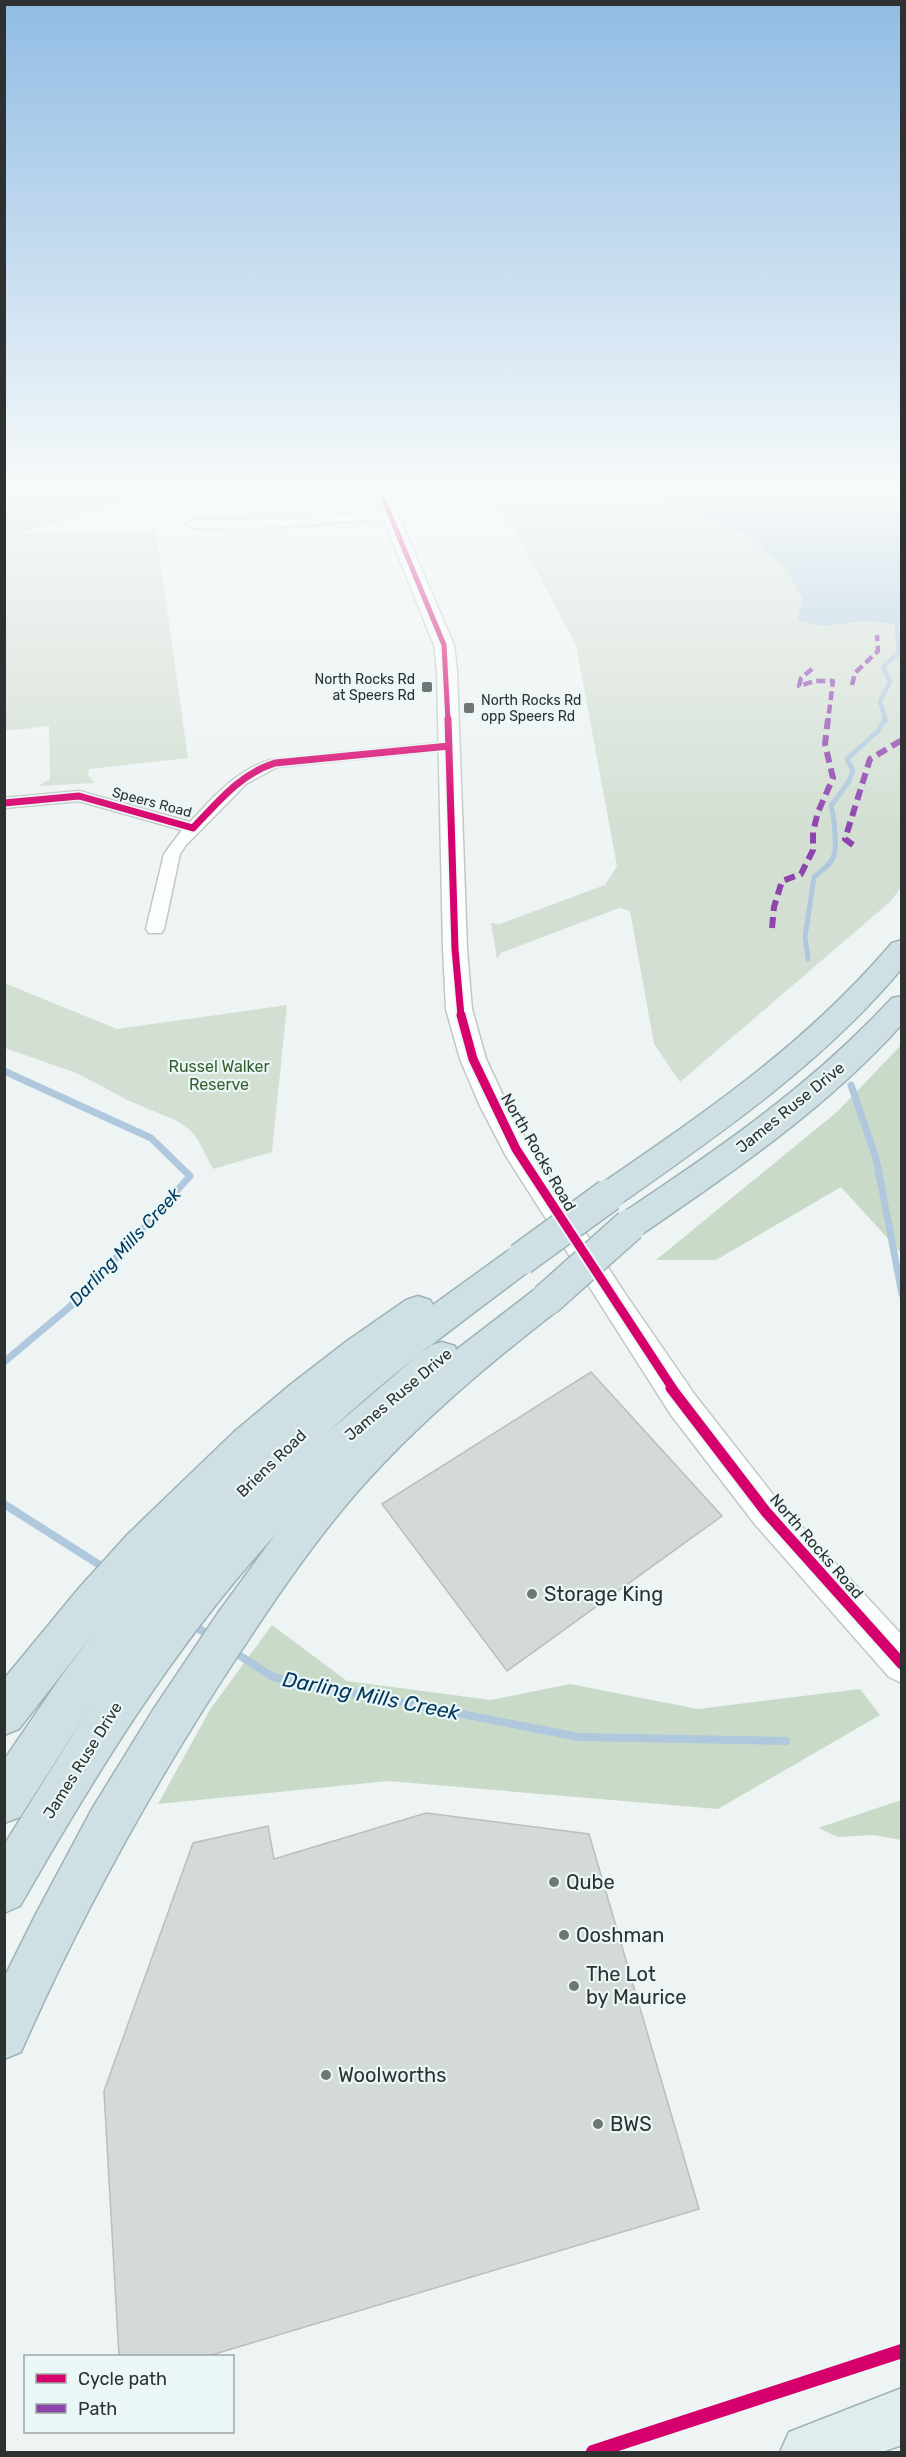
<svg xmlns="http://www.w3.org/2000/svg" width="906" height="2457" viewBox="0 0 906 2457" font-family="Rubik,sans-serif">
	<rect width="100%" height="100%" fill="#edf4f3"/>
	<path fill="#d3dfd3" d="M477,486H901V887L891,901L680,1082L654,1044L630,911L619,908L501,953L497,959L491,923L500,924L605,885L617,866L576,645L512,525Z
		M5,528L17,533L156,531L188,758L89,769L88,775L95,783L38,786L50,779L49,726L5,731Z
		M4,983L117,1029L287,1005L272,1152L213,1169L198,1140L190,1130L177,1121L127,1100L79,1074L5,1048Z"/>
	<path fill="#c9dbc8" d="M5,486H161L151,493L14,535H5Z
		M901,1045V1253L841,1187L716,1260H656L838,1111Z
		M272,1625L347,1681L491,1700L570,1684L698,1709L860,1689L880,1715L718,1809L388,1781L158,1804L211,1708Z
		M901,1800V1840L873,1835L838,1837L818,1828Z"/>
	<path fill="#afc8dd" d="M626,486H876L901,504V624L862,621L826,626L797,621L803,599L785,567L739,531L663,497Z"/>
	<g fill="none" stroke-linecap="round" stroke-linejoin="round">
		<path stroke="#afc8dd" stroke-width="4.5" d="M886,721L880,701L890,682L883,667L899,653L896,615"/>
		<path stroke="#afc8dd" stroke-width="5" d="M808,959L805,937L814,877C821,871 832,864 834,855C837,847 834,815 831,806L849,781L853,771L847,759L878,731L885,719"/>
		<path stroke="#afc8dd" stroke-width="7" d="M4,1071L151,1138L190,1176L79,1299L4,1362
			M851,1085L876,1158L902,1294"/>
		<path stroke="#afc8dd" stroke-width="8" d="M4,1504L106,1569
			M191,1624L212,1637
			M231,1650L273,1677L579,1737L786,1741"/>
	</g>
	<path fill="#d4dad8" stroke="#babfbe" stroke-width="1.5" d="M591,1372L722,1516L507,1671L382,1504Z
		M426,1813L589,1834L699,2209L208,2356H119L104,2091L193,1843L268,1826L274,1859Z"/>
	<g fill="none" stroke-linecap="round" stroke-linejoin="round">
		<g stroke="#c2c7c6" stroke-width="3">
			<path id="street" d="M390,511L394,512V518L281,527L193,528L187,524L193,520L281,519Z
				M449,742L456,746L454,749L277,767L246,784L186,845L180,854L164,929L161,933H149L146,929L164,854L182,830L79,801L4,808V798L79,791L190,822C214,797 235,771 270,760Z"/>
		</g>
		<g stroke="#c2c7c6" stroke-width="3">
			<path id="secondary" d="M370,486H386L454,645L457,671L467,949L472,1009L486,1059L508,1106L528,1144L624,1292L695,1395L778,1501L902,1635V1683L889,1677L754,1523L671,1415L506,1156L480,1106L460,1059L446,1009L443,949L437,671L434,645Z"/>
		</g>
		<g stroke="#9eb3b6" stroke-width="3">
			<path id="primary" d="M902,2388V2445L882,2452H780L789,2432Z"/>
		</g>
		<g stroke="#9eb3b6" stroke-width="3">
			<path id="highway" d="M902,940V968C823,1063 721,1133 620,1204L609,1207L598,1204L593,1195L598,1186C707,1111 805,1045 892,943Z
				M902,996V1024C827,1108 734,1171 642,1234L630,1238L618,1234L614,1225L618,1216C716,1151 812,1085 892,998Z
				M521,1246L533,1250L538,1259L533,1268C463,1321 391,1373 327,1433L429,1346L442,1342L455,1346L456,1350L534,1290L546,1286L558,1290L563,1300L558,1310C487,1365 418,1423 358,1491C312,1544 273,1602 235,1660C153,1785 81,1915 21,2052L4,2059V1978L37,1912L92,1809L153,1710L218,1613L275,1535C173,1647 95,1775 20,1906L4,1913V1845L92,1704L20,1817L4,1823V1760L60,1678L93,1634L19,1729L4,1735V1679L79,1588L128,1534L234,1432L290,1385L347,1341L406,1300L418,1296L430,1300L433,1305L509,1250Z"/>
		</g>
		<use href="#street" fill="#fcfdfd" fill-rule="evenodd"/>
		<use href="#secondary" fill="#fcfdfd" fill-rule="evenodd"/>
		<use href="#primary" fill="#e0ecee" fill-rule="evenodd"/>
		<use href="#highway" fill="#cee0e4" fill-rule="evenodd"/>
		<g stroke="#9eb3b6" stroke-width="35" stroke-linecap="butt">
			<path id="highway-bridge" d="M521,1259L609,1195
				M546,1300L630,1225"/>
		</g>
		<use href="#highway-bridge" stroke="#cee0e4" stroke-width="32"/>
		<path stroke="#8e44ad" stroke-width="4.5" stroke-dasharray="9 4.5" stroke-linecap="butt" d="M812,669L801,678L799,686L815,681H833L828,721
			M852,685L855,673L878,651L877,635"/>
		<path stroke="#8e44ad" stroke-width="6" stroke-dasharray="11 6" stroke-linecap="butt" d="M853,845L845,839L870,759L902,740
			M772,928L774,907L782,881L801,874L813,850V832L818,812L833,778L825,744L828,719"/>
		<g stroke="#eaf7f6" stroke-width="8">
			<path id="cycleway-far4" d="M378,486L444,645L448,721"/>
		</g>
		<g stroke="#eaf7f6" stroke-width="10">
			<path id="cycleway-far3" d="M448,719L455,949L461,1016
				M4,803L79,796L193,828C218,802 240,774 275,763L449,746"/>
		</g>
		<g stroke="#eaf7f6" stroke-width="13">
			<path id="cycleway-far2" d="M461,1015L473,1059L516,1149L673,1389"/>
		</g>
		<g stroke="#eaf7f6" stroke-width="15">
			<path id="cycleway-far1" d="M671,1388L766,1512L902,1664"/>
		</g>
		<g stroke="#eaf7f6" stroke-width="18">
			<path id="cycleway" d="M593,2452L902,2351"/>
		</g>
		<use href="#cycleway-far4" stroke="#d6006c" stroke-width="5"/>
		<use href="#cycleway-far3" stroke="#d6006c" stroke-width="7"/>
		<use href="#cycleway-far2" stroke="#d6006c" stroke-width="9"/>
		<use href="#cycleway-far1" stroke="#d6006c" stroke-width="11"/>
		<use href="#cycleway" stroke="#d6006c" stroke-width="14"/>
	</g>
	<linearGradient id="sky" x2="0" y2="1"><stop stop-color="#91bce4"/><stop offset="0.59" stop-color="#f7fafa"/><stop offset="1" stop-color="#f7fafa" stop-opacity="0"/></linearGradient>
	<rect width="906" height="830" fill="url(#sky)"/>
	<g fill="#707575" stroke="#eaf7f6" stroke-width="2">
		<rect x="421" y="681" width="12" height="12" rx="3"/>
		<rect x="463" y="702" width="12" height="12" rx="3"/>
		<circle cx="532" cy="1594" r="6"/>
		<circle cx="554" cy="1882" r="6"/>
		<circle cx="564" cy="1935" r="6"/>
		<circle cx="574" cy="1986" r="6"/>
		<circle cx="326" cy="2075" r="6"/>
		<circle cx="598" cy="2124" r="6"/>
	</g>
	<g text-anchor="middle" stroke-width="4.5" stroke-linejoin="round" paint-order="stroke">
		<g font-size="14" fill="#2d3131" stroke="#eaf7f6" text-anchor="end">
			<text x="415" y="684">North Rocks Rd<tspan x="415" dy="16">at Speers Rd</tspan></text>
			<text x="481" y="705" text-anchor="start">North Rocks Rd<tspan x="481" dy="16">opp Speers Rd</tspan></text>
		</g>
		<g font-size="14" fill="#2d3131" stroke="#eaf7f6">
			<text transform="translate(152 802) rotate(15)" y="5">Speers Road</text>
		</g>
		<g font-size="16" fill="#375e2e" stroke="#eaf7f6">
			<text x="219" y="1072">Russel Walker<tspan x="219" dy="18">Reserve</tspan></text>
		</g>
		<g font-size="16" fill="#2d3131" stroke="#eaf7f6">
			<text transform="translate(790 1107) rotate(-39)" y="6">James Ruse Drive</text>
			<text transform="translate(539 1152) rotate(60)" y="6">North Rocks Road</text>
			<text transform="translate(398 1394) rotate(-40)" y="6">James Ruse Drive</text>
			<text transform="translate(271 1463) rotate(-44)" y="6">Briens Road</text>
			<text transform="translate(817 1546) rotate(49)" y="6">North Rocks Road</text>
			<text transform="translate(82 1760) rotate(-58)" y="6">James Ruse Drive</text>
		</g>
		<g font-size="18" font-style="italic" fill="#00385f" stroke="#eaf7f6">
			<text transform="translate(125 1247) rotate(-47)" y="6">Darling Mills Creek</text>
		</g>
		<g font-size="20" fill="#2d3131" stroke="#eaf7f6" text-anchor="start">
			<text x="544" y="1601">Storage King</text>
			<text x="566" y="1889">Qube</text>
			<text x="576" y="1942">Ooshman</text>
			<text x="586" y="1981">The Lot<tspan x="586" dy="23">by Maurice</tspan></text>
			<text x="338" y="2082">Woolworths</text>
			<text x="610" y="2131">BWS</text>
		</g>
		<g font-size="21" font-style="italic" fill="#00385f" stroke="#eaf7f6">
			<text transform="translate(371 1696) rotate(11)" y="7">Darling Mills Creek</text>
		</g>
	</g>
	<rect width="906" height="2457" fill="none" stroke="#2d3131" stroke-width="12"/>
	<rect x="24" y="2355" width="210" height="78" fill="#eaf7f6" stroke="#9ea8a7" stroke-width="1.5"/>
	<rect x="36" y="2374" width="30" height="9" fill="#d6006c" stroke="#9ea8a7" stroke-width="1.5"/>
	<text x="78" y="2385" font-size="18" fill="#2d3131">Cycle path</text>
	<rect x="36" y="2404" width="30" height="9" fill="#8e44ad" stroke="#9ea8a7" stroke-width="1.5"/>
	<text x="78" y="2415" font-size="18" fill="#2d3131">Path</text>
</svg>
